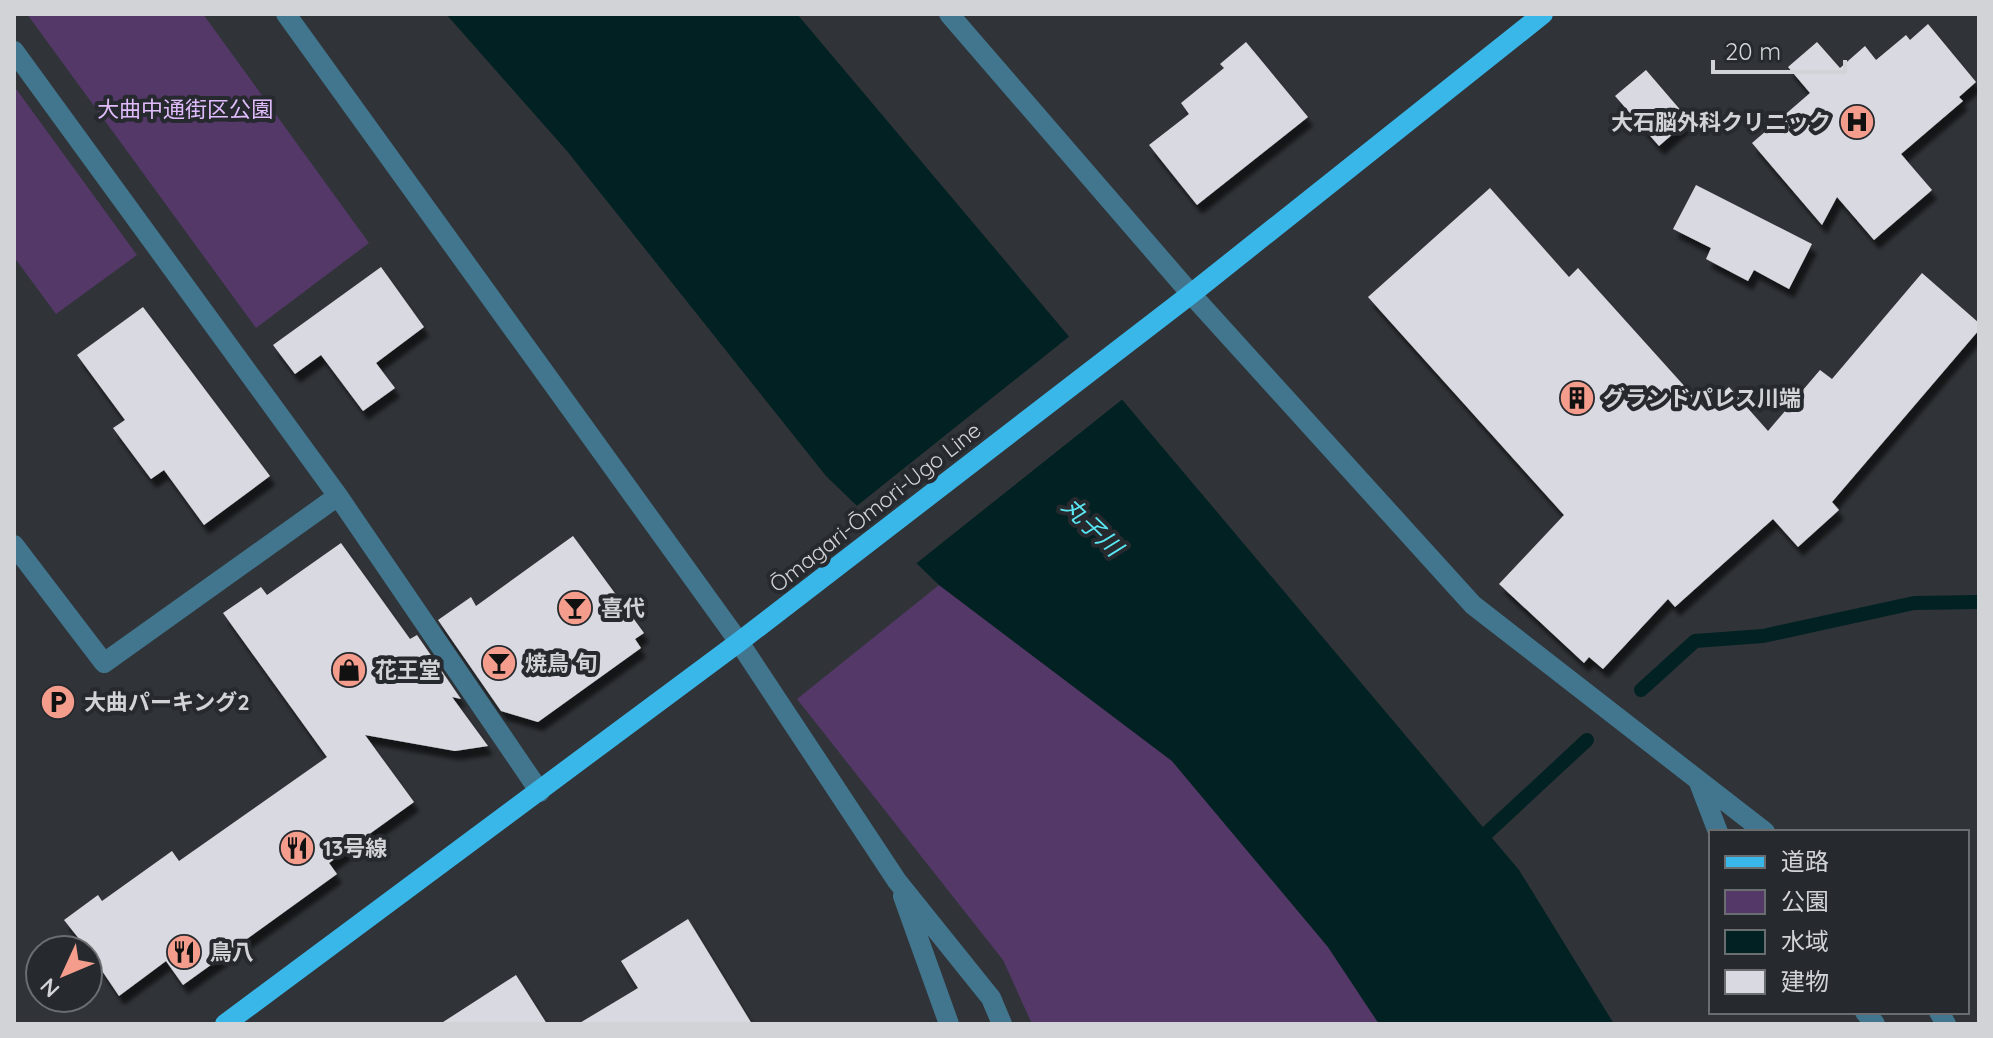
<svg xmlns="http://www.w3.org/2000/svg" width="1993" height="1038" viewBox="0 0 1993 1038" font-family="Quicksand,'Noto Sans JP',sans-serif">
	<defs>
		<filter id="shadow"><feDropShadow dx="5" dy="9" stdDeviation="2" flood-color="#0009"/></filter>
	</defs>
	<rect width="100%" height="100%" fill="#303438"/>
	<path fill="#543867" d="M27,14H203L369,243L256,328Z
		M14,86L137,255L56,314L14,257Z
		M939,585L1172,761L1328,947L1379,1024H1032L1003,960L797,699Z"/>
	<path fill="#022123" d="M446,14H797L1519,870L1614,1024H1379L1328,947L1172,761L939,585L826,476L567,151Z"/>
	<path fill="#303438" d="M1071,335L1124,398L913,566L853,509Z"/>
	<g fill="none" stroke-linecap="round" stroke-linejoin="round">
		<path stroke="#022123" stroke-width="14" d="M1641,690L1695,641L1763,636L1914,603L1979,602
			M1475,844L1587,740"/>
	</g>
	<path fill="#d9dae1" filter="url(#shadow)" d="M1928,24L1976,82L1959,97L1963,101L1901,154L1932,190L1874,240L1837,197L1822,225L1752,143L1810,93L1788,67L1817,42L1840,68L1865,46L1876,60L1906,35L1910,40Z
		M1246,42L1308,117L1197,205L1149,145L1189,114L1181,103L1224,68L1220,64Z
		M1646,70L1689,120L1659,146L1615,96Z
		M1696,185L1812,244L1789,289L1754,270L1748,281L1706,259L1711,248L1673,229Z
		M1490,188L1569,277L1578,268L1705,409L1729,387L1768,431L1820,370L1832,379L1922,273L1979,323V330L1832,502L1839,510L1798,547L1773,519L1675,607L1668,599L1603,669L1589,657L1584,663L1499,584L1564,515L1368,297Z
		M381,267L424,327L376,363L395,388L363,411L321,355L295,374L273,345Z
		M143,307L270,476L204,525L164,470L151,479L113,428L125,420L77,355Z
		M573,536L644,633L635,639L641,648L538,722L501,711L438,620L471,597L476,606Z
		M341,543L410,639L417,635L461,699L452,697L488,746L455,751L365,735L414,802L329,863L337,874L183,985L166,961L119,996L88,950L64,920L98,895L102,901L172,851L179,861L327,757L223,613L261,587L267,595Z
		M688,919L752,1024H578L638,988L621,961Z
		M516,975L547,1024H440Z"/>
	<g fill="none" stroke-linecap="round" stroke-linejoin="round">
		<path stroke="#41768e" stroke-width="20" d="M286,14L739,642L897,881L991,998L1002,1024
			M949,14L1191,294L1473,605L1765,832
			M14,51L338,496L540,792
			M14,545L104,663L338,496
			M1698,780L1718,832
			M903,896L949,1024
			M1865,1012L1875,1024
			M1939,1012L1946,1024"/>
		<path stroke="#3ab7e9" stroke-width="20" d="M225,1024L739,642L1191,294L1543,14"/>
	</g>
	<defs>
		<g id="hospital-disc" transform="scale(1.8)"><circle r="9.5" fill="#f49d8d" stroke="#262a2e"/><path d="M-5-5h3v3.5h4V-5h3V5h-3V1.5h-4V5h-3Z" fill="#111"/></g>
		<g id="building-disc" transform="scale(1.8)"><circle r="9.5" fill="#f49d8d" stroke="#262a2e"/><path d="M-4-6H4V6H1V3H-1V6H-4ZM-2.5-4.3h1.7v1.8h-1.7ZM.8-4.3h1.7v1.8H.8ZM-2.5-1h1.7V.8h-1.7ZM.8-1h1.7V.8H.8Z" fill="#111"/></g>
		<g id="bar-disc" transform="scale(1.8)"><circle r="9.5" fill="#f49d8d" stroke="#262a2e"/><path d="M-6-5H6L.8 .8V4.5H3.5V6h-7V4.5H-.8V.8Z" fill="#111"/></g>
		<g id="shop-disc" transform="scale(1.8)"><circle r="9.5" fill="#f49d8d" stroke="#262a2e"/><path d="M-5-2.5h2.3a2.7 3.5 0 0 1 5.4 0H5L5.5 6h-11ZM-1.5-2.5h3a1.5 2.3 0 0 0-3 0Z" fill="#111"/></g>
		<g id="parking-disc" transform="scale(1.8)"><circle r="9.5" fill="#f49d8d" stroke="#262a2e"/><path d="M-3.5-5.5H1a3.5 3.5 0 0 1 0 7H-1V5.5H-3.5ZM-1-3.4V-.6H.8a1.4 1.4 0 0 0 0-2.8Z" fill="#111"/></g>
		<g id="restaurant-disc" transform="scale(1.8)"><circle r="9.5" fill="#f49d8d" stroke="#262a2e"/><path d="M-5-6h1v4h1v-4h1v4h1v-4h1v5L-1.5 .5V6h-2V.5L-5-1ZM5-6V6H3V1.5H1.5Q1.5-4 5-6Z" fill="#111"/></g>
	</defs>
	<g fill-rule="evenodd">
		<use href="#hospital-disc" x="1857" y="122"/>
		<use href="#building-disc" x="1577" y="398"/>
		<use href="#bar-disc" x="575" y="608"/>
		<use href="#bar-disc" x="499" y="663"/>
		<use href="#shop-disc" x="349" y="670"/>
		<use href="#parking-disc" x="58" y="702"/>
		<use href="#restaurant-disc" x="297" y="848"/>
		<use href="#restaurant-disc" x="184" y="952"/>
	</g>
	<g text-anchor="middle" stroke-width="8" stroke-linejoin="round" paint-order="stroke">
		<g font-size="22" fill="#e1bcfc" stroke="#262a2e">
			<text x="185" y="117">大曲中通街区公園</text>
		</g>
		<g font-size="22" font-weight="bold" fill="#d1d3d6" stroke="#262a2e" text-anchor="start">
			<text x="1831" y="130" text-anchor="end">大石脳外科クリニック</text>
			<text x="1603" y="406">グランドパレス川端</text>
			<text x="601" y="616">喜代</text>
			<text x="525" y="671">焼鳥 旬</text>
			<text x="375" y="678">花王堂</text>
			<text x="84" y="710">大曲パーキング2</text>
			<text x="323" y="856">13号線</text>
			<text x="210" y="960">鳥八</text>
		</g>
		<g font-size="22" fill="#d1d3d6" stroke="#262a2e">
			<text transform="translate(875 507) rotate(-38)" y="8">Ōmagari-Ōmori-Ugo Line</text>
		</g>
		<g font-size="24" font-style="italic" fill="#59e7f3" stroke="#262a2e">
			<text transform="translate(1092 527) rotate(44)" y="8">丸子川</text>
		</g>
	</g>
	<rect width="1993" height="1038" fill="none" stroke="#d1d3d6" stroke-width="32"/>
	<rect x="1709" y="830" width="260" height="184" fill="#262a2e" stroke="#6a6e71" stroke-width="2"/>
	<rect x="1725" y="856" width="40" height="12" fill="#3ab7e9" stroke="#6a6e71" stroke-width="2"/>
	<text x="1781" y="870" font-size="24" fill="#d1d3d6">道路</text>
	<rect x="1725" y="890" width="40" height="24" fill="#543867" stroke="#6a6e71" stroke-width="2"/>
	<text x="1781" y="910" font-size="24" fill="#d1d3d6">公園</text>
	<rect x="1725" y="930" width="40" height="24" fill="#022123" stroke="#6a6e71" stroke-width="2"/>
	<text x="1781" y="950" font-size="24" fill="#d1d3d6">水域</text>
	<rect x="1725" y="970" width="40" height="24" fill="#d9dae1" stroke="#6a6e71" stroke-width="2"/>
	<text x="1781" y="990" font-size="24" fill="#d1d3d6">建物</text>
	<g transform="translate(64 974) rotate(226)"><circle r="38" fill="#262a2e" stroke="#6a6e71" stroke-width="2"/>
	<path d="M0-6L14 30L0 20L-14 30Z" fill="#f49d8d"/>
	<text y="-12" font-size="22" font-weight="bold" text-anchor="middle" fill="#d1d3d6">N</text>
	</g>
	<path d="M1713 60v12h132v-12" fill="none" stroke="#d1d3d6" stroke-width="4"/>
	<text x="1725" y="60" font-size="24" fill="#d1d3d6" stroke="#262a2e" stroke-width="6" paint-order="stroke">20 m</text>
</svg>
